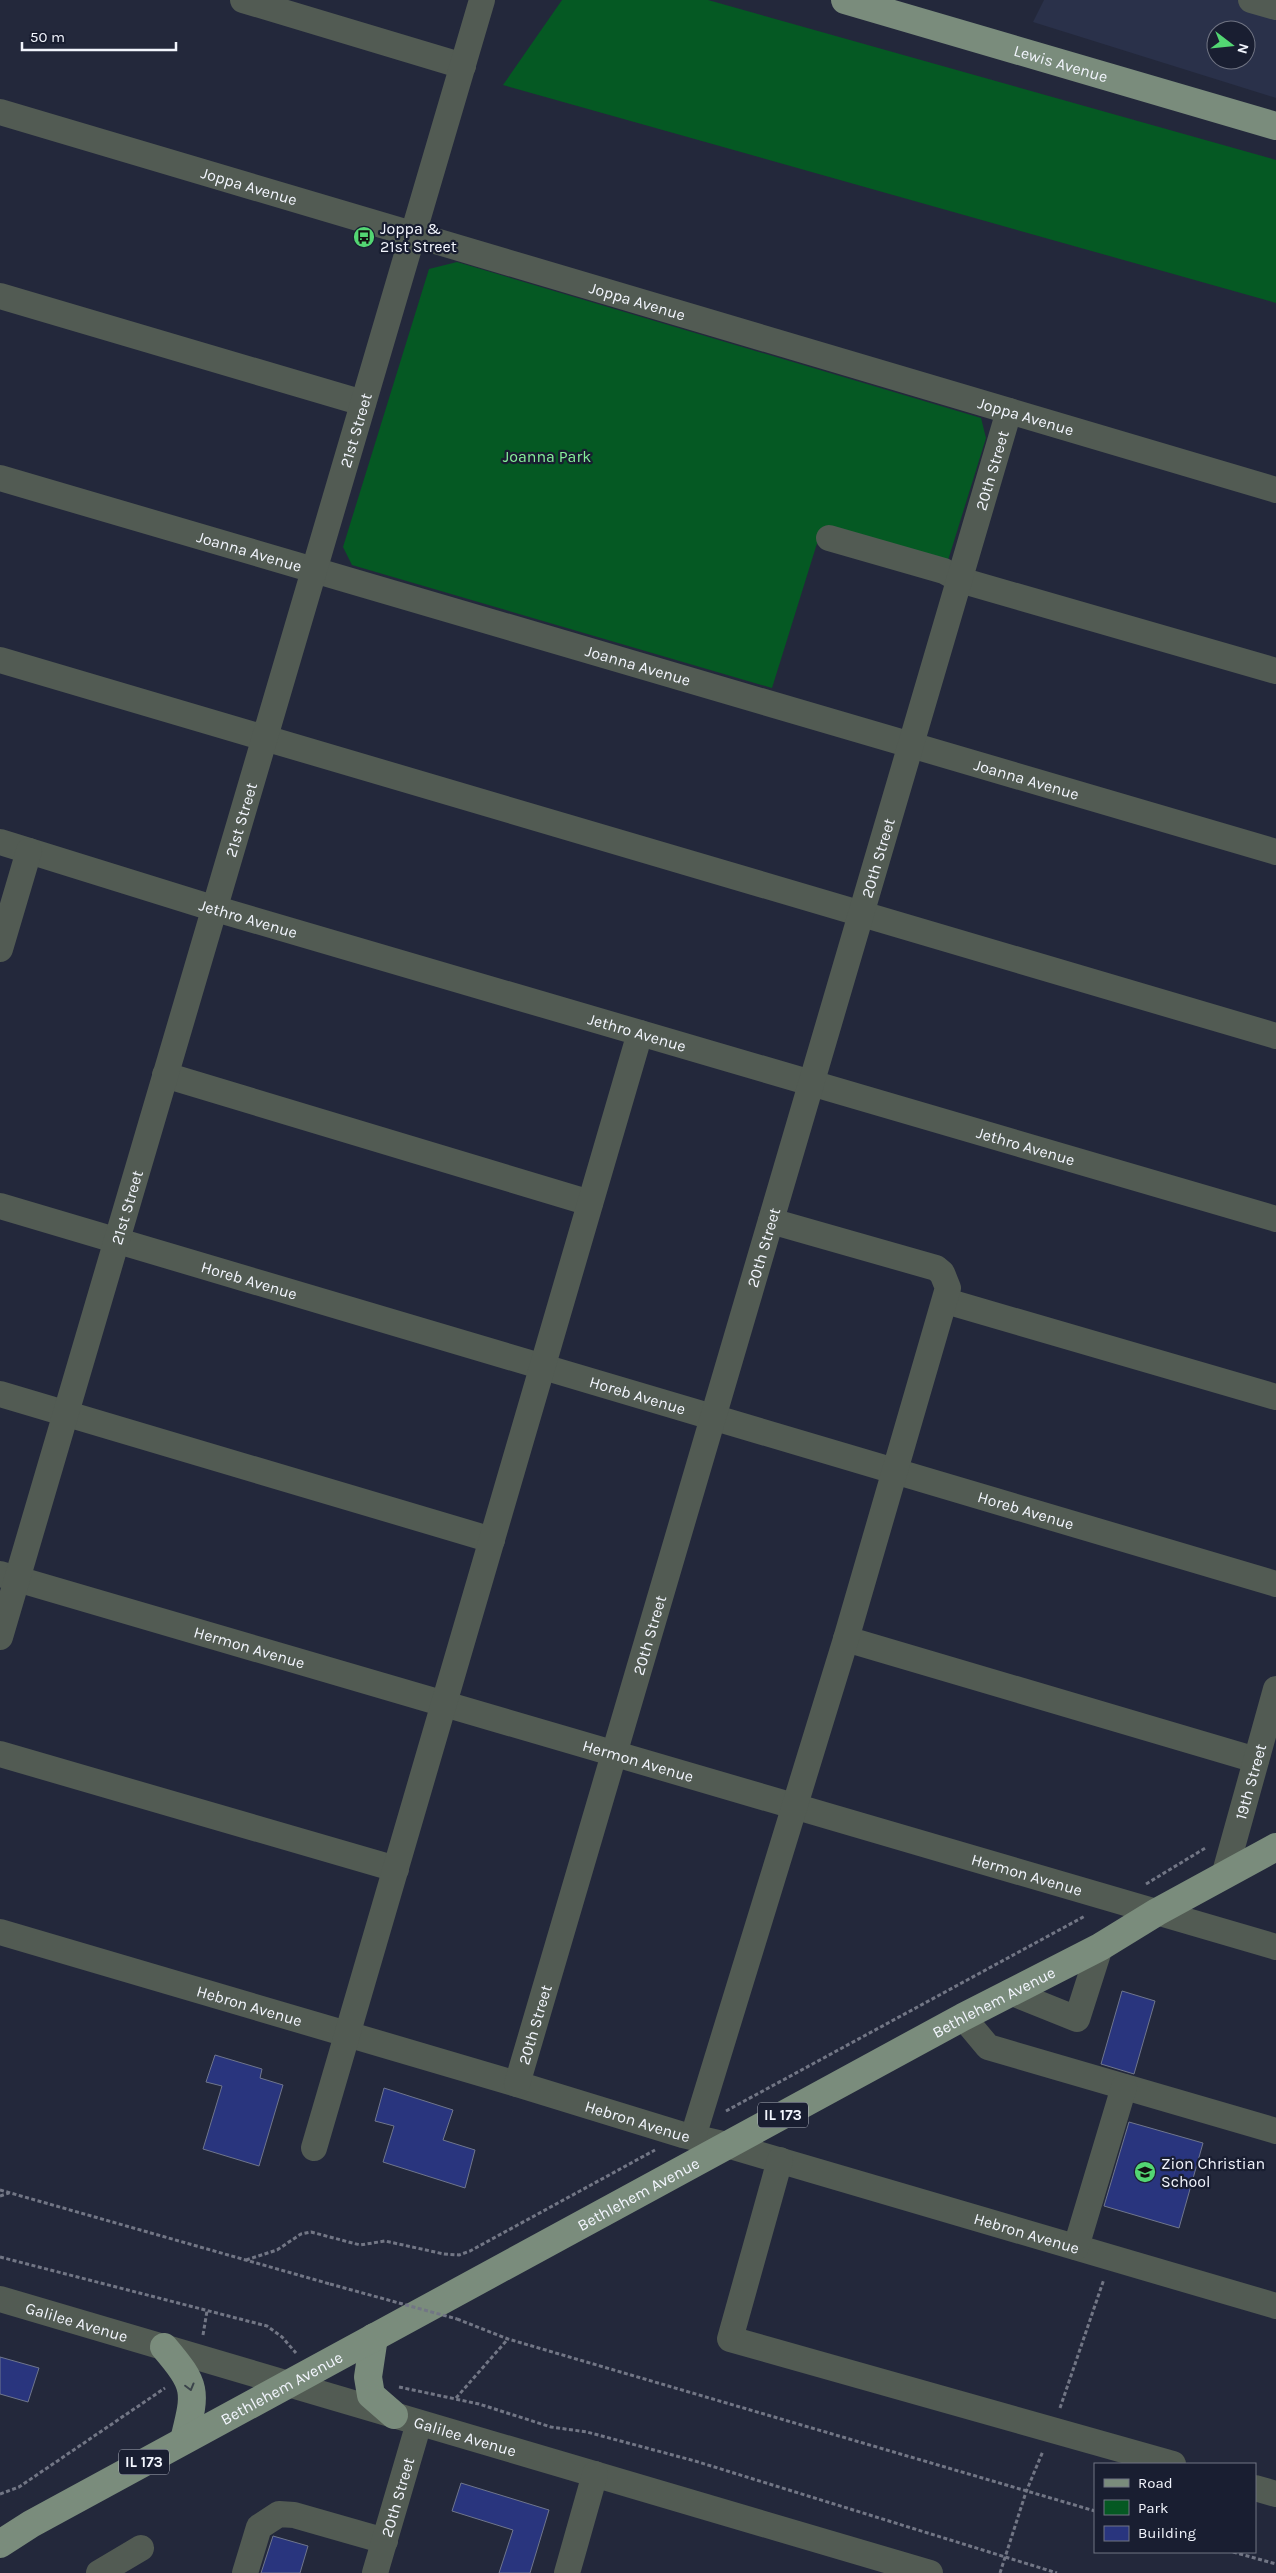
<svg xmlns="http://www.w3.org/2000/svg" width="1276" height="2573" viewBox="0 0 1276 2573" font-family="Karla,sans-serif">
	<rect width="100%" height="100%" fill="#23283b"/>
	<path fill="#2a314a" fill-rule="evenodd" d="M1044,0H1276V98L1033,22ZM1216,30H1246V60H1216Z"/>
	<path fill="#055923" d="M562,0H708L1276,160V303L503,85Z
		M457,262L981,418L986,438L945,570L819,537L772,688L352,565L343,547L429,269Z"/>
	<path fill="#29357e" stroke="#6f768d" d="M1122,1991L1155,2001L1134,2074L1101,2064Z
		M215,2055L262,2069L260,2078L283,2085L259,2166L203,2149L222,2086L206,2082Z
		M384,2088L453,2110L443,2140L475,2150L465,2188L383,2162L394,2126L375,2121Z
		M1129,2122L1203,2143L1179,2228L1104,2206Z
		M0,2357L39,2368L28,2402L0,2394Z
		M461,2483L549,2510L530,2573H499L513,2530L452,2511Z
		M273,2536L308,2546L300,2573H261Z"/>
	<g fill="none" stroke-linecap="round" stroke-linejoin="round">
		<path stroke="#727685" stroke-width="3" stroke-dasharray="4 2.5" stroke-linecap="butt" d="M1146,1884L1207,1847
			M726,2111L1085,1916
			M0,2190L330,2284
			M0,2196L9,2193
			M0,2257L267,2326L282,2337L296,2353
			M246,2260L277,2250L301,2234L311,2232L360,2245L385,2241L444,2254L459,2255L470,2251L655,2150
			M457,2319L508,2339L1095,2511
			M203,2335L207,2311
			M399,2387L479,2404L551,2427L587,2432L695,2461L1057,2573
			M456,2398L508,2339
			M1060,2408L1104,2279
			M0,2494L19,2487L165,2388
			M1233,2552L1276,2564
			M1000,2573L1026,2492L1043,2451"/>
		<g stroke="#525b53" stroke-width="26">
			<path d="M243,0L463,66"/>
			<path d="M1251,0L1276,7"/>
			<path id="s1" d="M0,112L1276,490"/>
			<path d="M0,296L363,403"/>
			<path id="s2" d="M0,478L1276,852"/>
			<path d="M829,538L944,571L960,580L1276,671"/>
			<path d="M0,660L1276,1036"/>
			<path id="s3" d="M0,842L206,906L1276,1219"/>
			<path d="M0,949L29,851"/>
			<path d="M165,1075L590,1203"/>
			<path id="s4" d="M0,1206L1276,1584"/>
			<path d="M946,1301L1276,1397"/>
			<path d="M0,1394L492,1540"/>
			<path id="s5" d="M0,1574L1276,1947"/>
			<path id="s6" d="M0,1637L482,0"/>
			<path d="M846,1639L1256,1760"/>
			<path d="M0,1754L396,1869"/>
			<path id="s7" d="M1224,1876L1276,1689"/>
			<path id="s8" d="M0,1932L517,2084L683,2135L727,2145L1276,2306"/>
			<path d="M1010,1992L1077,2019L1100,1947"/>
			<path d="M963,2017L988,2047L1276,2131"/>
			<path id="s9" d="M517,2084L1009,411"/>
			<path d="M693,2137L846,1639L948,1288L942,1273L936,1268L771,1221"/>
			<path d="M314,2148L640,1033"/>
			<path d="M780,2160L730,2339L1173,2464"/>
			<path d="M1076,2247L1124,2087"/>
			<path id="s10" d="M0,2299L930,2573"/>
			<path d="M1255,2488L1276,2494"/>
			<path d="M99,2573L141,2548"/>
			<path d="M245,2573L259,2527L279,2514L294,2515L385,2541"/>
			<path id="s11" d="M375,2573L419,2423"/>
			<path d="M567,2573L595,2474"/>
		</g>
		<g stroke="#7a8c7c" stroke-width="28">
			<path id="s12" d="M845,0L1276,126"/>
			<path d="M374,2337L368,2377L371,2395L394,2415"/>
			<path d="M164,2347C198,2387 196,2391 184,2440"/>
			<path id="s13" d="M0,2544L31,2524L963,2017L1100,1947L1157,1912L1276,1847"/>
		</g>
		<path stroke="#727685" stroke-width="3" stroke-dasharray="4 2.5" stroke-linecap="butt" d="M330,2284L457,2319"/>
	</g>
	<defs><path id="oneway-chevron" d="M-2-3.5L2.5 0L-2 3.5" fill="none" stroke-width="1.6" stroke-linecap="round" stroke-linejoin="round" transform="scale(1.25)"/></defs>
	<use stroke="#3b444b" href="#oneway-chevron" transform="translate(190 2387) rotate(75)"/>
	<defs>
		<g id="bus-disc" transform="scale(1.125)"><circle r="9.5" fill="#53d673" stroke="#191e31"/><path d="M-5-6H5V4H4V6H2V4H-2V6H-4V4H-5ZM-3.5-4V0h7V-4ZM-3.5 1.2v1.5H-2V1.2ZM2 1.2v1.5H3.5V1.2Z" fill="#111"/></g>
		<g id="school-disc" transform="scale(1.125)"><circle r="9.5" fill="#53d673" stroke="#191e31"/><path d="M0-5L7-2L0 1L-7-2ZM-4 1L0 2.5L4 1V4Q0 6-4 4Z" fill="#111"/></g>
	</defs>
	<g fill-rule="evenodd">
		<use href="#bus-disc" x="364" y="237"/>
		<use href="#school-disc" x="1145" y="2172"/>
	</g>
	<g text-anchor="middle" stroke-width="4.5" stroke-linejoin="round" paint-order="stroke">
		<g fill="#191e31" stroke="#b1b4c0" stroke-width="1">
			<rect x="758" y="2102.5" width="50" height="25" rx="4"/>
			<rect x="119" y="2449.5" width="50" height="25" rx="4"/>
		</g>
		<g font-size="15" font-weight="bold" fill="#f2f5fd">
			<text x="783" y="2120">IL 173</text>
			<text x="144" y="2467">IL 173</text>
		</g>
		<g font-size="16" fill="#f2f5fd" stroke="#191e31">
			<text dy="6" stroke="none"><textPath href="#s12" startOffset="225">Lewis Avenue</textPath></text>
			<text dy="6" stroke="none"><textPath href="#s1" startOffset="260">Joppa Avenue</textPath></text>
			<text dy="6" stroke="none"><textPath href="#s1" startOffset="665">Joppa Avenue</textPath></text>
			<text dy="6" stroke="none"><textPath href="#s1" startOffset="1070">Joppa Avenue</textPath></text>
			<text dy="6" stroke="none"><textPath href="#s6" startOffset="1258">21st Street</textPath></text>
			<text dy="6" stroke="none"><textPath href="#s9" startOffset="1682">20th Street</textPath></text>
			<text dy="6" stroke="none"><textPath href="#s2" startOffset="260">Joanna Avenue</textPath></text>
			<text dy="6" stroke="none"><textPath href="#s2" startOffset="665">Joanna Avenue</textPath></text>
			<text dy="6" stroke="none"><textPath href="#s2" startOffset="1070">Joanna Avenue</textPath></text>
			<text dy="6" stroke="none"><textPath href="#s6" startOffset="852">21st Street</textPath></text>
			<text dy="6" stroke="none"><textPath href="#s9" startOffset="1278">20th Street</textPath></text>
			<text dy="6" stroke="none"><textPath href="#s3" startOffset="260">Jethro Avenue</textPath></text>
			<text dy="6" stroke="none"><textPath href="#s3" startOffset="665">Jethro Avenue</textPath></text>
			<text dy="6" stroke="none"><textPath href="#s3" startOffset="1070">Jethro Avenue</textPath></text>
			<text dy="6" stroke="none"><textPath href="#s6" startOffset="448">21st Street</textPath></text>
			<text dy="6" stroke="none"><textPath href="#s9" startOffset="872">20th Street</textPath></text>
			<text dy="6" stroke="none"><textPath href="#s4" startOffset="260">Horeb Avenue</textPath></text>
			<text dy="6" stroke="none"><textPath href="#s4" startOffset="665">Horeb Avenue</textPath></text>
			<text dy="6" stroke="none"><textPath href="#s4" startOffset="1070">Horeb Avenue</textPath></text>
			<text dy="6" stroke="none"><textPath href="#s9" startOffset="468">20th Street</textPath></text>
			<text dy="6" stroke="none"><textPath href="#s5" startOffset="260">Hermon Avenue</textPath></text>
			<text dy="6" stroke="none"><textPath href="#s5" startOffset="665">Hermon Avenue</textPath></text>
			<text dy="6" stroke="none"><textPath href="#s7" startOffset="98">19th Street</textPath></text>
			<text dy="6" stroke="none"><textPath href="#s5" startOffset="1070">Hermon Avenue</textPath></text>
			<text dy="6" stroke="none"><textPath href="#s13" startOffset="1132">Bethlehem Avenue</textPath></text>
			<text dy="6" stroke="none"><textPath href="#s8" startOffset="260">Hebron Avenue</textPath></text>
			<text dy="6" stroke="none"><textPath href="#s9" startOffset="62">20th Street</textPath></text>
			<text dy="6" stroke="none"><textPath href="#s8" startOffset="665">Hebron Avenue</textPath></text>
			<text dy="6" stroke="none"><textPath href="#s13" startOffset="728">Bethlehem Avenue</textPath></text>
			<text dy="6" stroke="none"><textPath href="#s8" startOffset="1070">Hebron Avenue</textPath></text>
			<text dy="6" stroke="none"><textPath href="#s10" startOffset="80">Galilee Avenue</textPath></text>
			<text dy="6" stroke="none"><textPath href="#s13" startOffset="322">Bethlehem Avenue</textPath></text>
			<text dy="6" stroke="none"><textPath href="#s10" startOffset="485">Galilee Avenue</textPath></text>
			<text dy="6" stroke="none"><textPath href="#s11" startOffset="79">20th Street</textPath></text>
		</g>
		<g font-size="16" fill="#f2f5fd" stroke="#191e31" text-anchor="start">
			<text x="380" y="234">Joppa &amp;<tspan x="380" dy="18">21st Street</tspan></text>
			<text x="1161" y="2169">Zion Christian<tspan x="1161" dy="18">School</tspan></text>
		</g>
		<g font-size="16" fill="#87f09b" stroke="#191e31">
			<text x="547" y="462">Joanna Park</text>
		</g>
	</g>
	<rect x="1094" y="2463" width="162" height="90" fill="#191e31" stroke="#707483"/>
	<rect x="1104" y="2479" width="25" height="8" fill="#7a8c7c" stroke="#707483"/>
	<text x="1138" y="2488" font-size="15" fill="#f2f5fd">Road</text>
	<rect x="1104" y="2500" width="25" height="15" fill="#055923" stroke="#707483"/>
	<text x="1138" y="2513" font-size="15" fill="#f2f5fd">Park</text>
	<rect x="1104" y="2526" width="25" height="15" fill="#29357e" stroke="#707483"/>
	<text x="1138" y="2538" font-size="15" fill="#f2f5fd">Building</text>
	<g transform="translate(1231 45) rotate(106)"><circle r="24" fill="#191e31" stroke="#707483"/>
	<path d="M0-4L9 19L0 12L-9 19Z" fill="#53d673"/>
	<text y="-8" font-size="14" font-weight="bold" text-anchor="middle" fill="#f2f5fd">N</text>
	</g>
	<path d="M22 42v8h154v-8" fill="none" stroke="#f2f5fd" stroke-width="2.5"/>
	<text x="30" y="42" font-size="15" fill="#f2f5fd" stroke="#191e31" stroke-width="4" paint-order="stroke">50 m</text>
</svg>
